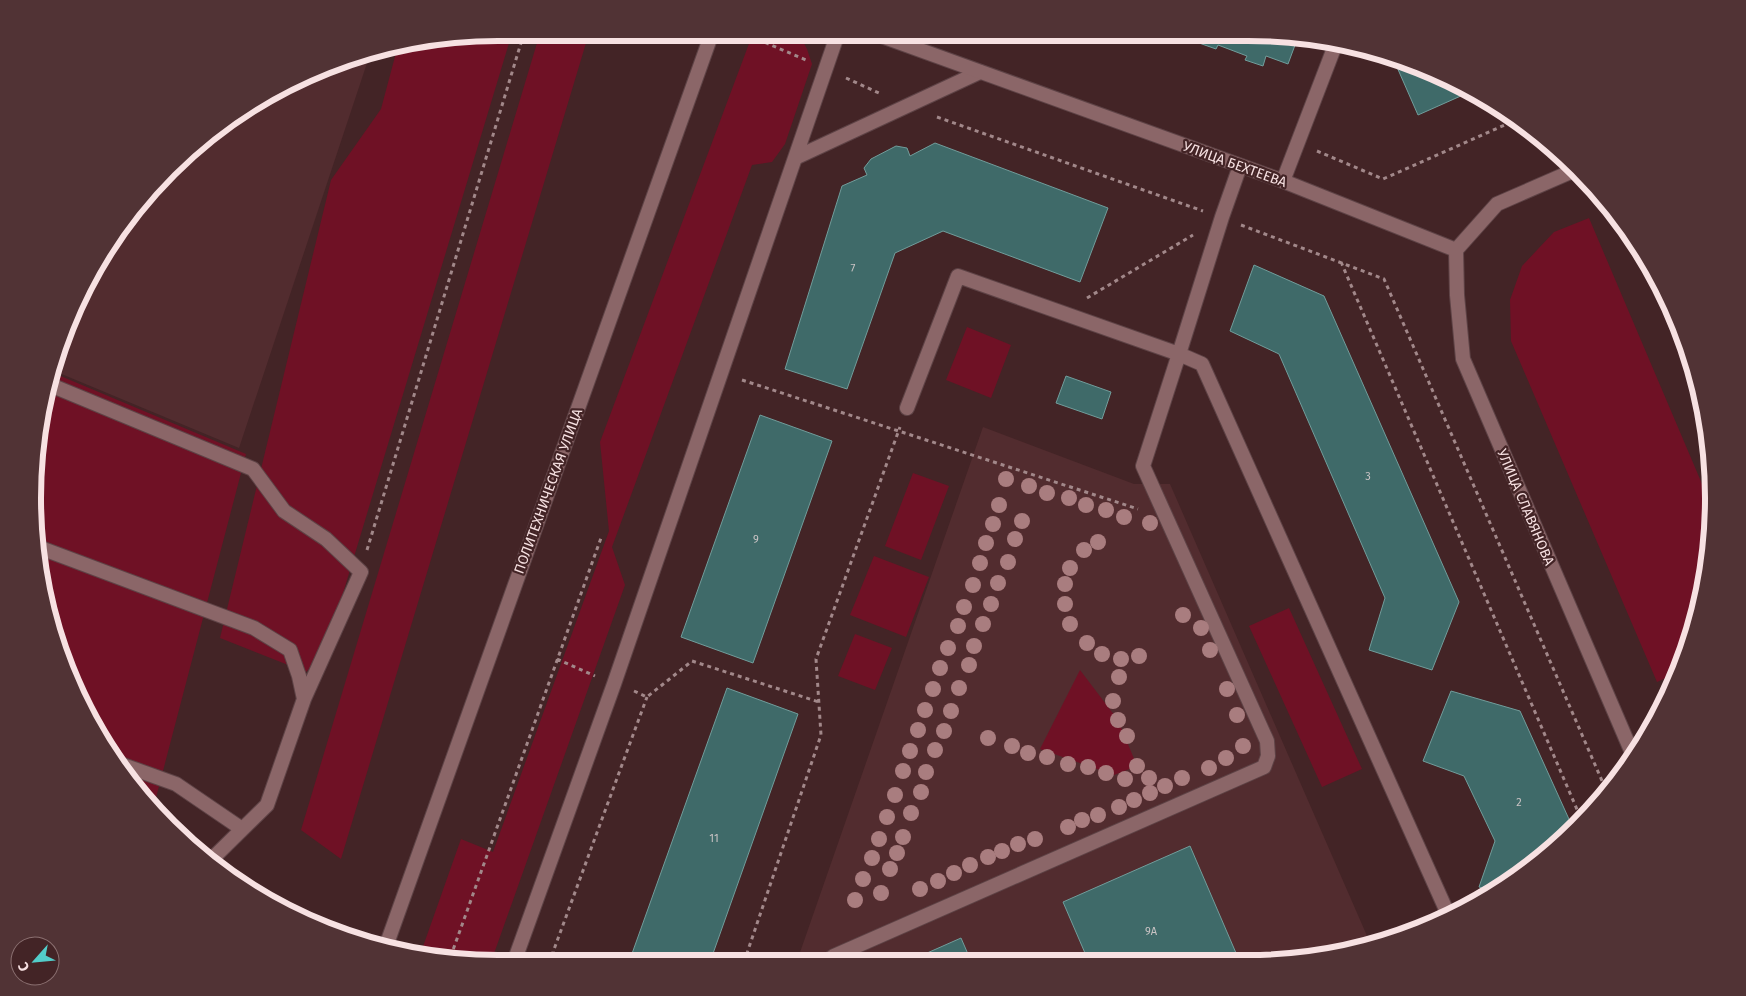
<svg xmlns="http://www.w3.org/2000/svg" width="1746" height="996" viewBox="0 0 1746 996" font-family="'Fira Sans',sans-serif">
	<rect width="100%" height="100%" fill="#432426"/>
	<path fill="#522c2f" d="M370,54L239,448L52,370L111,239L215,129L349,57Z
		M983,427L1134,484H1170L1371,945L1308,960L797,961Z"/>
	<path fill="#6f1125" d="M498,33H512L325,653L306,672L220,638L331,180L381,109L397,49Z
		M540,33H589L341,859L301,830Z
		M760,33H795L800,36L807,49L812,64L785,144L772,162L752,165L612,547L625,585L491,962L468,963L420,955L461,839L493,852L609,531L600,442L750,41Z
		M1589,218L1711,505L1709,559L1689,648L1677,673L1657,682L1511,341L1510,300L1522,266L1554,232Z
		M967,327L1011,345L991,398L946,380Z
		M51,372L246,454L153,809L148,805L68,676L33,528Z
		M913,473L949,486L921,560L885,546Z
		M874,556L929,577L906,637L850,615Z
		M1289,608L1362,769L1322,787L1249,626Z
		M855,634L892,648L875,690L838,676Z
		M1080,670L1118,720L1137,766L1114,775L1040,749Z"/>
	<path fill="#3f6a69" stroke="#719d9b" d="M1203,33H1278L1298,37L1288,64L1266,56L1263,66L1245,60L1247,56L1218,45L1216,49L1199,43Z
		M1393,58L1472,91L1418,115Z
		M935,143L1108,208L1080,282L943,231L895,253L847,389L785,369L842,186L867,175L864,168L871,159L896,146L907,148L910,156Z
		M1254,265L1324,296L1459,602L1432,670L1369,650L1385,598L1279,354L1230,331Z
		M1066,376L1111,392L1102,419L1056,403Z
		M760,415L832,441L753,663L681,637Z
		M727,688L798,714L710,962H629Z
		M1451,691L1520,711L1573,828L1506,885L1493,892L1479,887L1495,841L1464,776L1423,761Z
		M1190,846L1239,960H1088L1063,902Z
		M961,938L971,961H909Z"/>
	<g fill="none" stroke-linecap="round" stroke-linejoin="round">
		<g stroke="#5e4346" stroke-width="16">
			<path id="service" d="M795,158L980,72
				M1283,181L1336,43
				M48,384L253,469L284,511L326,539L361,572L304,699
				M907,408L958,276L1179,354L1222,217L1240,166
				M38,547L254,628L290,650L299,676L304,699L267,805L213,858
				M123,765L176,784L242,829
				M827,961L834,956L1264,767L1268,756L1267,741L1143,466L1179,354L1202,364L1448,914
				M514,962L614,684L838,33"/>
		</g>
		<g stroke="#5e4346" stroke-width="16">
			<path id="minor" d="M873,33L1283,181L1456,250L1497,204L1575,170
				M1456,250L1457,295L1463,359L1633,755
				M385,949L712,33"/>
		</g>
		<path stroke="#a2888a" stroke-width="3" stroke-dasharray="4 4" stroke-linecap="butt" d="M743,33L806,60
			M846,78L881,94
			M937,117L1203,211
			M1317,151L1383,179L1516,120
			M1241,225L1384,279L1606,790
			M1341,262L1582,821
			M1087,298L1193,235
			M742,380L1138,509
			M367,550L524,33
			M557,659L595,676
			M634,691L647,697L692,661L819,702
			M462,962L453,950L601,538
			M559,962L553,952L647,697
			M744,962L821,735L816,659L900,427"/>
		<use href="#service" stroke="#8b6668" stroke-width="14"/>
		<use href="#minor" stroke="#8b6668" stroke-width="14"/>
	</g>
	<g fill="#a97d7f">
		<circle cx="1006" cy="479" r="8"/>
		<circle cx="1029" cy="486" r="8"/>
		<circle cx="1047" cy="493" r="8"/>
		<circle cx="1069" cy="498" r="8"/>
		<circle cx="999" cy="505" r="8"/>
		<circle cx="1086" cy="505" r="8"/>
		<circle cx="1106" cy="510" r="8"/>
		<circle cx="1124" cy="517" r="8"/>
		<circle cx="1022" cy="521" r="8"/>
		<circle cx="1150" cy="523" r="8"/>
		<circle cx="993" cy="524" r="8"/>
		<circle cx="1015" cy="539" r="8"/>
		<circle cx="1098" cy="542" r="8"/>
		<circle cx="986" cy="543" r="8"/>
		<circle cx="1084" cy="550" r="8"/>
		<circle cx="1008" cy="562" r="8"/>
		<circle cx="980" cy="563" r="8"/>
		<circle cx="1070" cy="568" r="8"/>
		<circle cx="998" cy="583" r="8"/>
		<circle cx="1065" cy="584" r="8"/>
		<circle cx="973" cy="585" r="8"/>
		<circle cx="991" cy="604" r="8"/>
		<circle cx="1065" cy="604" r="8"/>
		<circle cx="964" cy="607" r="8"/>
		<circle cx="1183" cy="615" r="8"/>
		<circle cx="983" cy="624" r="8"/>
		<circle cx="1070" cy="624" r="8"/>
		<circle cx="958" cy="626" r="8"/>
		<circle cx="1201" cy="628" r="8"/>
		<circle cx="1087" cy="643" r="8"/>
		<circle cx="974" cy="646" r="8"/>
		<circle cx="948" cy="648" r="8"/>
		<circle cx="1210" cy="650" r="8"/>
		<circle cx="1102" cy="654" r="8"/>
		<circle cx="1139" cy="656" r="8"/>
		<circle cx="1121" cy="659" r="8"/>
		<circle cx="969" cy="665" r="8"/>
		<circle cx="940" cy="668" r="8"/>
		<circle cx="1119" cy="677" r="8"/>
		<circle cx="959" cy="688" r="8"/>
		<circle cx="933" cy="689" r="8"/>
		<circle cx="1227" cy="689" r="8"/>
		<circle cx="1113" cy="701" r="8"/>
		<circle cx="925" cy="710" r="8"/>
		<circle cx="951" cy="711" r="8"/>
		<circle cx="1237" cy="715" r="8"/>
		<circle cx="1118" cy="720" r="8"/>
		<circle cx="918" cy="730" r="8"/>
		<circle cx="944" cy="731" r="8"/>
		<circle cx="1127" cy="736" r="8"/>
		<circle cx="988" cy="738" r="8"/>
		<circle cx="1012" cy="746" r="8"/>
		<circle cx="1243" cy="746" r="8"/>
		<circle cx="935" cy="750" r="8"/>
		<circle cx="910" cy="751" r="8"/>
		<circle cx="1028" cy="753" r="8"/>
		<circle cx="1047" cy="757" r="8"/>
		<circle cx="1226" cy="758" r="8"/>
		<circle cx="1068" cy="764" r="8"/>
		<circle cx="1137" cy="766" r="8"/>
		<circle cx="1088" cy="767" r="8"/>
		<circle cx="1209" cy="768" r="8"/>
		<circle cx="903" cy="771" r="8"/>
		<circle cx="926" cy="772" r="8"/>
		<circle cx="1106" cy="773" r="8"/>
		<circle cx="1149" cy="778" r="8"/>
		<circle cx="1182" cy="778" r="8"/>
		<circle cx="1125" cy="779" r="8"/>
		<circle cx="1165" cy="786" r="8"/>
		<circle cx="921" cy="792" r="8"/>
		<circle cx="1150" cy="793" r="8"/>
		<circle cx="895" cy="795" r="8"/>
		<circle cx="1134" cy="800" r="8"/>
		<circle cx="1119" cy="807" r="8"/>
		<circle cx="911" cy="813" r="8"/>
		<circle cx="1098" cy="815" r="8"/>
		<circle cx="887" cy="817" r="8"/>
		<circle cx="1082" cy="820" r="8"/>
		<circle cx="1068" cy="827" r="8"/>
		<circle cx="903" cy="837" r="8"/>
		<circle cx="879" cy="839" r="8"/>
		<circle cx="1035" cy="839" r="8"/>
		<circle cx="1018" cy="844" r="8"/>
		<circle cx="1002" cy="851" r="8"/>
		<circle cx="897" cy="853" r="8"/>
		<circle cx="988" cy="857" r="8"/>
		<circle cx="872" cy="858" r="8"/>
		<circle cx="970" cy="865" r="8"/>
		<circle cx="890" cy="869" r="8"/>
		<circle cx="954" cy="873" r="8"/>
		<circle cx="863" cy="879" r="8"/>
		<circle cx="938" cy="881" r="8"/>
		<circle cx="920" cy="889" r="8"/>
		<circle cx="881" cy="893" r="8"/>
		<circle cx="855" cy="900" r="8"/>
	</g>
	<g text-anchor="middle" stroke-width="4.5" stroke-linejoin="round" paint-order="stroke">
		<g font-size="11" fill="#c9c3c4">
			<text x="853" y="272">7</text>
			<text x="1368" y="480">3</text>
			<text x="756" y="543">9</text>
			<text x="1519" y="806">2</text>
			<text x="714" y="842">11</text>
			<text x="1151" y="935">9А</text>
		</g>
		<g font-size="14" fill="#f7e1e2" stroke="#432426">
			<text transform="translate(1235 164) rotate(20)" y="5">УЛИЦА БЕХТЕЕВА</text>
			<text transform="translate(548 491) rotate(-70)" y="5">ПОЛИТЕХНИЧЕСКАЯ УЛИЦА</text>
			<text transform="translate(1526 507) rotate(67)" y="5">УЛИЦА СЛАВЯНОВА</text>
		</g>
	</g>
	<path d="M0 0H1746V996H0ZM498 41H1248A457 457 0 0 1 1705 498V498A457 457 0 0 1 1248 955H498A457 457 0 0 1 41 498V498A457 457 0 0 1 498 41Z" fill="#513335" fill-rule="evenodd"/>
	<path fill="none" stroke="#f7e1e2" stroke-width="6" d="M498 41H1248A457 457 0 0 1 1705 498V498A457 457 0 0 1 1248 955H498A457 457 0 0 1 41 498V498A457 457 0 0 1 498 41Z"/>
	<g transform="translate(35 961) rotate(243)"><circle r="24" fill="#432426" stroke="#8b7071"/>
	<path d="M0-4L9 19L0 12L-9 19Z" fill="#53cdca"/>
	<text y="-8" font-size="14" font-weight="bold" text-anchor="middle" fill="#f7e1e2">С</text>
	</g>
</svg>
